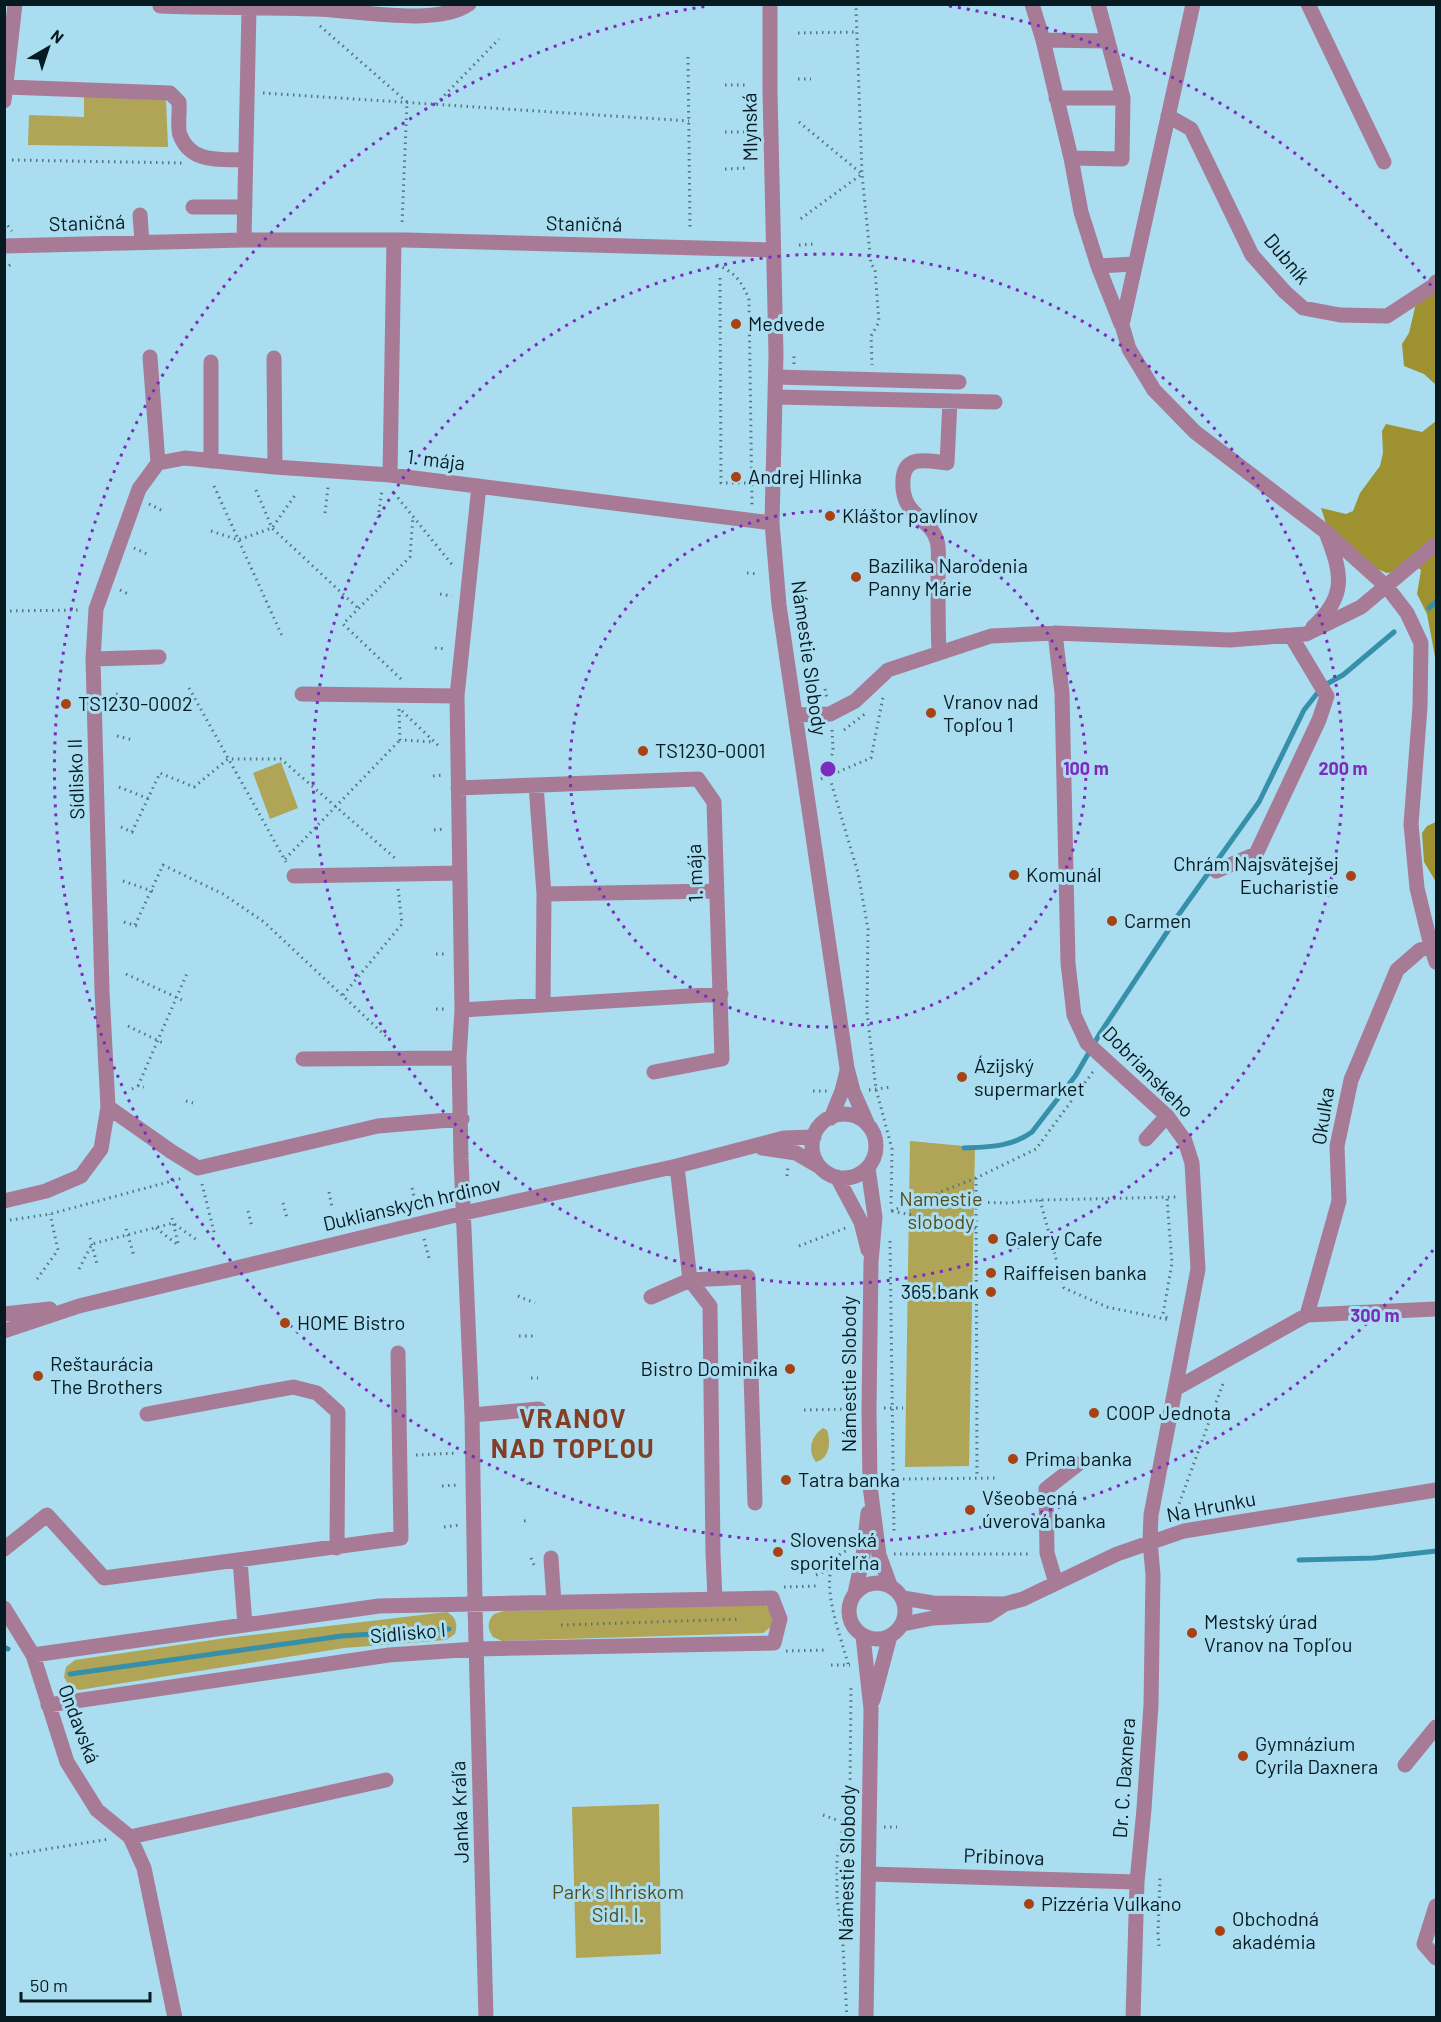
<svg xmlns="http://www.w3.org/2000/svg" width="1441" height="2022" viewBox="0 0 1441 2022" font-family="Barlow,sans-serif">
	<rect width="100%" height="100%" fill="#aaddef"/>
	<path fill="#b0a557" d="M84,96L166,100L168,147L28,145L29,115L84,117Z
		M281,762L298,808L270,819L253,773Z
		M910,1141L975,1147L969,1466L905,1467Z
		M823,1428L827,1430C831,1442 830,1458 816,1462C807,1451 811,1436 823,1428Z
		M764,1605L769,1608L773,1617L771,1627L763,1633L502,1641L493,1637C487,1629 487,1621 494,1614L504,1611Z
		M447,1612C456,1617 458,1624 455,1634L446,1640L344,1648L79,1690L69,1686L64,1677L66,1667L75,1660L226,1638Z
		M659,1804L661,1954L576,1958L572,1807Z"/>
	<path fill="#9e9130" d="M1436,285V385L1424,374L1404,366L1402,344L1409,333L1416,303Z
		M1436,421V662L1427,614L1417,594L1421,570L1413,564L1400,571L1387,573L1363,563L1329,532L1321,508L1346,514L1353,511L1360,493L1380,466L1383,453L1382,431L1386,424L1422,432Z
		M1436,822V882L1424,862L1422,833L1427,826Z"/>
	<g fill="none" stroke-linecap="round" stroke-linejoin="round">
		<path stroke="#3690aa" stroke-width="5" d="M1429,608L1436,602
			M964,1148C988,1147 1012,1147 1032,1132L1076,1075L1099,1035L1177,917L1259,802L1304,710L1323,686L1343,675L1394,632
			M1299,1560L1374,1558L1436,1551
			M4,1647L8,1649
			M70,1674L342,1636L449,1629"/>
		<path stroke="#537581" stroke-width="3" stroke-dasharray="1.5 4.5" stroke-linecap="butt" d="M852,4L856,8L862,174L871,264L875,269L879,322L871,336L872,365
			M320,26L407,102L402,224
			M798,33L856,32
			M688,57L690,228
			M798,79H811
			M725,85H745
			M263,93L689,121
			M436,104L499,39
			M799,122L862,174L799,220
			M725,132H746
			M12,160L182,163
			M725,169L746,168
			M4,216H6
			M4,221L12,231
			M799,245L814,244
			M717,265C735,272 743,283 749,300L752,505
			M4,269L13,263
			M4,276H5
			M720,278L721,483H757
			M794,364V354
			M214,486L283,638
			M256,490L272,528L359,609
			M394,493L454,567
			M149,504L165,512
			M325,513L328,487
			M378,518L382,490
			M211,531L238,540L272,528L296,494
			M134,548L147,554
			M747,573L759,574
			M120,590L130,595
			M440,594L452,596
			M4,611L81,610
			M435,648L447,649
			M401,679L343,624L410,557L413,516
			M189,688L286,862
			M825,689L827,699
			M116,694L147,705
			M399,709L400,740L435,742
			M402,711L441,748
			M832,730L833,748L829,775L858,873L868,929L867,1013L876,1089L892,1149L891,1204
			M844,730L866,713
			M117,736L133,740
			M433,776L444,775
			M821,779L871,758L883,697
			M119,787L152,800
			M121,827L136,834
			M434,830L444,829
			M132,832L160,773L194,787L228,759H281L396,859
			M285,859L400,740
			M123,881L155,892
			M124,922L140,927
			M135,925L163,865L223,894L264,922L392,1042
			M436,954H446
			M126,974L182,1000
			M343,995L402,924L398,888
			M436,1009H446
			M128,1026L163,1043
			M138,1086L188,971
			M132,1089L138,1086L144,1087
			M869,1090L891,1087
			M813,1091H827
			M186,1101L193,1103
			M787,1176L788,1166
			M976,1178L977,1478
			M202,1184L215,1236
			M412,1188L416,1206
			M329,1192L332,1207
			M1167,1199L1172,1263L1163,1314L1170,1321
			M1040,1200L1064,1288L1107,1307L1170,1320
			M976,1202L1006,1203L1040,1200L1178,1197
			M283,1203L287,1218
			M248,1211L252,1227
			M891,1211L976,1178L1036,1149L1095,1069
			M892,1211L976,1228
			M172,1218L178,1243
			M4,1221L50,1214L183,1178
			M156,1228L178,1245
			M126,1229L134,1256
			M90,1238L97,1264
			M424,1239L430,1262
			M890,1241L894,1534
			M799,1246L848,1227
			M79,1269L92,1244L173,1223L197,1240
			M37,1279L58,1250L50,1214
			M518,1296L535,1303
			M519,1336H536
			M531,1378H538
			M884,1408H903
			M804,1410L853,1409
			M534,1445L541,1444
			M416,1455L457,1453
			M523,1479L529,1485
			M903,1479L999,1478
			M442,1486L458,1485
			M1175,1515L1224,1381
			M524,1521L530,1520
			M444,1527L460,1525
			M894,1554H1031
			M531,1558L534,1565
			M816,1575L847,1562
			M784,1587L818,1586
			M561,1625L741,1619
			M786,1651L828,1650
			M848,1664C842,1638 809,1561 849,1550
			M831,1665H850
			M823,1815L853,1826
			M884,1827H897
			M4,1856L109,1839
			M1159,1946L1158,1934L1160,1878
			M847,2018L842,1929L837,1899V1858L850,1790L851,1685"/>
		<path stroke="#a77b96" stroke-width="15" d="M770,4V92L776,354L772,523L779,605L847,1068L853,1091L868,1125
			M1032,4L1043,40L1071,158L1081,212L1098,266L1121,324
			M1193,4L1122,325L1129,349L1154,390L1195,432L1326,532L1387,587L1407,613L1421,643L1420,707L1411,824L1417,888L1431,946L1436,962
			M1308,4L1384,162
			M160,6C212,8 264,7 316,9C355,10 437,27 469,4
			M1043,40L1108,41
			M6,87L170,93L179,102C180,112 177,126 180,135C191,164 221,159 245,160
			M1056,98H1123
			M4,101L15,4
			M1168,116L1191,129L1252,255L1285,292L1303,308L1340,315L1387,316L1433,286L1436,282
			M1071,158L1122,159L1123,98L1098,4
			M193,207H245
			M140,215L142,242
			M244,240L249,9
			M4,246L244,240H405L773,250
			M1098,266L1134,264
			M150,357L158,463
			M274,358L275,467
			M776,377L959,382
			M776,397L995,402
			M211,461V362
			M158,463L185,458L275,467L390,475L772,523
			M390,475L394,240
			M479,486L457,696L462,1010L459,1058L461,1159L472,1415L475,1605L486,2018
			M1313,627C1347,596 1342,574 1327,535
			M1055,633L1062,693L1068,963L1074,1015L1087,1043L1167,1116L1185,1141L1192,1163L1198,1269L1151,1515L1150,1541L1153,1575L1151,1705L1144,1809L1137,1882L1133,2018
			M939,653C938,628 938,603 938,578C938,568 939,556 938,546C934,516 900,519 903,479C905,454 928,461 947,463L950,401
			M93,659L159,657
			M302,694L457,696
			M795,715L830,714L855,701L888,670L991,636L1055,633L1230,640L1306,634L1361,607L1436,544
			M536,785L544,894L543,1005
			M458,788L698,779L714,802L722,1059L654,1072
			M1216,871L1256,854L1319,720L1327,696L1291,636
			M294,876L460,873
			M544,894L716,891
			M462,1010L721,994
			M303,1059L459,1058
			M108,1107L172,1152L198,1168L378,1126L462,1119
			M812 1146a32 32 0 1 1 64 0a32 32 0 1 1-64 0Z
			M831,1118L842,1091L847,1071
			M1146,1139L1167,1116
			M762,1148L796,1153L820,1167
			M868,1168L875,1217L871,1262L869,1409L870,1486L879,1555L890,1585
			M837,1177L861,1222L868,1250
			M4,1201L46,1191L81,1176L101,1149L108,1107L102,991L93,659L96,609L139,489L158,463
			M690,1280L710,1306L713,1553L715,1599
			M690,1280L748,1277L755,1503
			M651,1297L690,1280L677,1166
			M4,1314L50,1309
			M1307,1315L1436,1309
			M4,1331L79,1306L464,1213L677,1166L784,1138L814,1137
			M1175,1389L1307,1315L1339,1201L1337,1146L1351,1080L1397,970L1420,950L1431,946
			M147,1414L293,1387L317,1393L338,1412L337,1548
			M472,1415L539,1409
			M4,1549L47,1515L104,1578L401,1538L398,1353
			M551,1558L554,1603
			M240,1560L245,1625
			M849 1611a28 28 0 1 1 56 0a28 28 0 1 1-56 0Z
			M1056,1583L1047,1553L1046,1489L1078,1464
			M855,1593L863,1556L868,1513
			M903,1598L933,1603L1005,1604
			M4,1608L33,1655L67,1762L97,1810L130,1837L144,1868L175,2018
			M903,1624L933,1618L988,1615L1005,1604L1023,1599L1117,1554L1184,1531L1436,1490
			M863,1636L871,1709L866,2018
			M33,1655L379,1606L772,1598L780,1619L774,1643L476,1649L389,1655L48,1705
			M873,1700L890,1636
			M1405,1765L1436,1727
			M130,1837L386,1780
			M869,1874L1137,1882
			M1436,1906L1424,1944L1436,1958"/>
	</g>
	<g fill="none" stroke="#7b2cbf" stroke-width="3" stroke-dasharray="3 6">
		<circle cx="828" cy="769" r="258"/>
		<circle cx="828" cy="769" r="515"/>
		<path d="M1433 1250A773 773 0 1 1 707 6M949 6A773 773 0 0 1 1433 288"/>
	</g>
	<g fill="#a74214" stroke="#aaddef" stroke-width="2">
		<circle cx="736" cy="324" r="6"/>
		<circle cx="736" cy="477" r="6"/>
		<circle cx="830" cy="516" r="6"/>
		<circle cx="856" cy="577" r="6"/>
		<circle cx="66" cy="704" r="6"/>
		<circle cx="931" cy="713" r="6"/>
		<circle cx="643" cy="751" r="6"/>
		<circle cx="1014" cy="875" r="6"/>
		<circle cx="1351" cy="876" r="6"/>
		<circle cx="1112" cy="921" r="6"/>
		<circle cx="962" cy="1077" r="6"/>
		<circle cx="993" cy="1239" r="6"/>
		<circle cx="991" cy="1273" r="6"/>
		<circle cx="991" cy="1292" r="6"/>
		<circle cx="285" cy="1323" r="6"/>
		<circle cx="790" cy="1369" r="6"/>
		<circle cx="38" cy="1376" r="6"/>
		<circle cx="1094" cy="1413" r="6"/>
		<circle cx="1013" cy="1459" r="6"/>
		<circle cx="786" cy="1480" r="6"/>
		<circle cx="970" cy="1510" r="6"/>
		<circle cx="778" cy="1552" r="6"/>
		<circle cx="1192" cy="1633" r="6"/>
		<circle cx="1243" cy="1756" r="6"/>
		<circle cx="1029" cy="1904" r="6"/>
		<circle cx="1220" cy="1931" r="6"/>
	</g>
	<g text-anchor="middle" stroke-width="6" stroke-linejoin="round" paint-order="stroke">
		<g font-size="20" fill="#061a21" stroke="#aaddef">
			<text transform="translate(750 127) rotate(-91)" y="7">Mlynská</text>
			<text transform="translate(87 223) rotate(-2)" y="7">Staničná</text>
			<text transform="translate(584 224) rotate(1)" y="7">Staničná</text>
			<text transform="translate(1287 259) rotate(50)" y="7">Dubník</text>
			<text transform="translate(436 460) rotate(7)" y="7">1. mája</text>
			<text transform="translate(809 658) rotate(82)" y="7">Námestie Slobody</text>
			<text transform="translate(76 779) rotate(-92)" y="7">Sídlisko II</text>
			<text transform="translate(695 873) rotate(-92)" y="7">1. mája</text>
			<text transform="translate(1148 1072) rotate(45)" y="7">Dobrianskeho</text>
			<text transform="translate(1323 1116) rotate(-81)" y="7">Okulka</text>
			<text transform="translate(412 1204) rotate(-13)" y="7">Duklianskych hrdinov</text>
			<text transform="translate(849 1374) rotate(-90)" y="7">Námestie Slobody</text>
			<text transform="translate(1211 1507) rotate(-11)" y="7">Na Hrunku</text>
			<text transform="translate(408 1633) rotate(-5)" y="7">Sídlisko I</text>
			<text transform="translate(79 1724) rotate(69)" y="7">Ondavská</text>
			<text transform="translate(1124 1778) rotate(-86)" y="7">Dr. C. Daxnera</text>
			<text transform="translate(460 1812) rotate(-92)" y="7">Janka Kráľa</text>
			<text transform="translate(1004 1857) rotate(2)" y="7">Pribinova</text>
			<text transform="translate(847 1863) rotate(-89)" y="7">Námestie Slobody</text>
		</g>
		<g font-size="20" fill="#061a21" stroke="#aaddef" text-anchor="start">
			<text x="748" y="331">Medvede</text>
			<text x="748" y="484">Andrej Hlinka</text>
			<text x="842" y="523">Kláštor pavlínov</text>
			<text x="868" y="573">Bazilika Narodenia<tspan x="868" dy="23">Panny Márie</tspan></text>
			<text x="943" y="709">Vranov nad<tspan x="943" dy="23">Topľou 1</tspan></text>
			<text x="78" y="711">TS1230-0002</text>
			<text x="655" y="758">TS1230-0001</text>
			<text x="1339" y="871" text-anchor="end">Chrám Najsvätejšej<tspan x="1339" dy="23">Eucharistie</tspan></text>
			<text x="1026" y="882">Komunál</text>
			<text x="1124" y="928">Carmen</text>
			<text x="974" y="1073">Ázijský<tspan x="974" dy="23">supermarket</tspan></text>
			<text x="1005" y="1246">Galery Cafe</text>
			<text x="1003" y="1280">Raiffeisen banka</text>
			<text x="979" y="1299" text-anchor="end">365.bank</text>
			<text x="297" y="1330">HOME Bistro</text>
			<text x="50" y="1371">Reštaurácia<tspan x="50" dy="23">The Brothers</tspan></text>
			<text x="778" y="1376" text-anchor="end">Bistro Dominika</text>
			<text x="1106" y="1420">COOP Jednota</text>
			<text x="1025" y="1466">Prima banka</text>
			<text x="798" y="1487">Tatra banka</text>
			<text x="982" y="1505">Všeobecná<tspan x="982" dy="23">úverová banka</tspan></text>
			<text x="790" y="1547">Slovenská<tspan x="790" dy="23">sporiteľňa</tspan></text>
			<text x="1204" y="1629">Mestský úrad<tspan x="1204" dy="23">Vranov na Topľou</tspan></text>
			<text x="1255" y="1751">Gymnázium<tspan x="1255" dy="23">Cyrila Daxnera</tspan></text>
			<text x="1041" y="1911">Pizzéria Vulkano</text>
			<text x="1232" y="1926">Obchodná<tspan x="1232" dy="23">akadémia</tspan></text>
		</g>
		<g font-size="20" fill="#544d1a" stroke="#aaddef">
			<text x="941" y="1206">Namestie<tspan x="941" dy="23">slobody</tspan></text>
			<text x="618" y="1899">Park s Ihriskom<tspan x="618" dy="23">Sidl. I.</tspan></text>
		</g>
		<g font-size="26" font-weight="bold" letter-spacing="1.5" fill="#823f25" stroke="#aaddef">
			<text x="573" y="1428">VRANOV<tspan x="573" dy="30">NAD TOPĽOU</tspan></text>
		</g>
	</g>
	<circle cx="828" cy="769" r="9" fill="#7b2cbf" stroke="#aaddef" stroke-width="3"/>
	<g font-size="18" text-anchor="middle" font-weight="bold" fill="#7b2cbf" stroke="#aaddef" stroke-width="6" stroke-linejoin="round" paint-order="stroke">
		<text x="1086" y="775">100 m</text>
		<text x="1343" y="775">200 m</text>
		<text x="1375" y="1322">300 m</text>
	</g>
	<rect width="1441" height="2022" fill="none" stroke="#061a21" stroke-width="12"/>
	<g transform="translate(48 48) rotate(39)" stroke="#aaddef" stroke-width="4.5" paint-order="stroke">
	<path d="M0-4.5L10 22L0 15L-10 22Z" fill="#061a21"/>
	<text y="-9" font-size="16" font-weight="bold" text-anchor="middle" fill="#061a21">N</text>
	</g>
	<path d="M21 1992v9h129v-9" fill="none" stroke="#061a21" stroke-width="3"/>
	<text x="30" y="1992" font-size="18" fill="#061a21" stroke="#aaddef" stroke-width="4.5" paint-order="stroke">50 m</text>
</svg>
